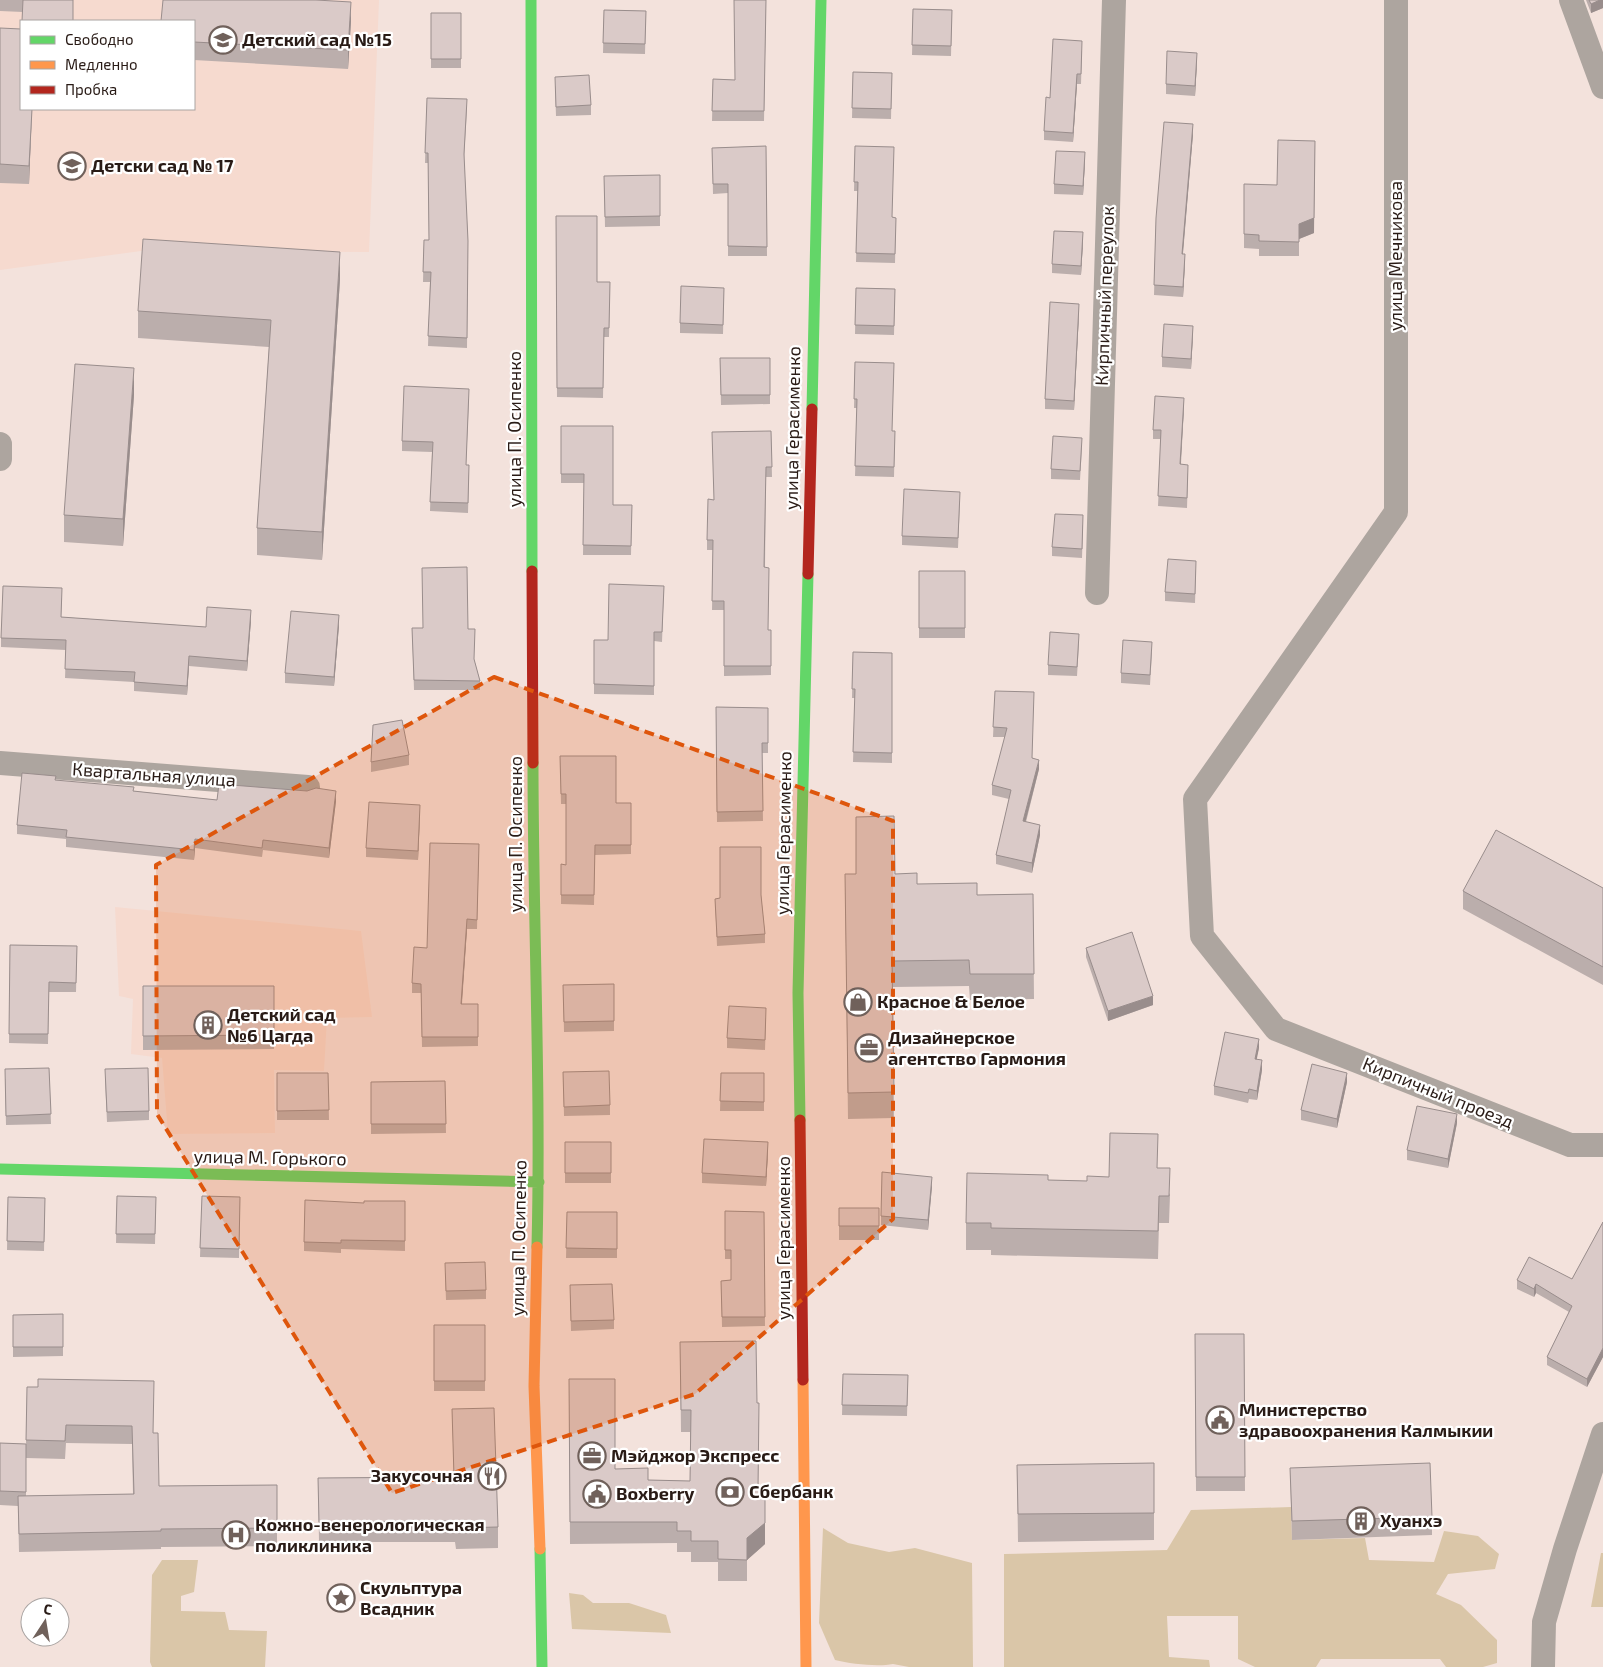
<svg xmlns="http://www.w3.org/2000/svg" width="1603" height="1667" viewBox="0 0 1603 1667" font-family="'Exo 2',sans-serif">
	<rect width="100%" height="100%" fill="#f3e2dc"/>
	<path fill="#f6dacf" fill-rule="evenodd" d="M0,0H379L369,252L141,251L0,270ZM21,21H194V109H21Z
		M115,907L361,931L372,1017L327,1018L324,1071L274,1070L275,1133L168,1134L162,1058L131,1054L133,999L119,996Z"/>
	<path fill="#dac6a8" d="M1291,1507L1292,1540L1365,1538L1369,1560L1434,1562L1444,1531L1478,1536L1499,1554L1495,1569L1448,1574L1436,1594L1461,1605L1497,1640V1663L1483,1667H1446L1440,1659H1321L1316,1667H1255L1238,1659V1616H1167L1169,1657L1209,1660L1210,1667H1004V1554L1167,1550L1191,1510Z
		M823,1528L848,1543L889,1552L915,1548L972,1563L973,1667H909L893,1664C878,1667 851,1664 835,1660L819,1623Z
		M1601,1553H1603V1607H1591Z
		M162,1560H198L194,1592L181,1596V1611L225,1612L229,1630L267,1631L265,1667H152L150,1662L152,1575Z
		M569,1593L583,1595L593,1603H629L666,1615L671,1633L572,1629Z"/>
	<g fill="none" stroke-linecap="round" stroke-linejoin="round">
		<path stroke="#ada59f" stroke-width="24" d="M1396,0V512L1195,799L1202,936L1276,1029L1570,1145H1603
			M1571,0L1603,87
			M0,444V459
			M1097,593L1114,0
			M0,763L308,787
			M1543,1667L1544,1622L1565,1549L1603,1434"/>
		<path stroke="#63d668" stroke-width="11" d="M531,0L532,571
			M812,409L821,0
			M533,763C533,924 541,1086 537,1247
			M800,1120L798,993L808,574
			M0,1169L539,1182
			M540,1549L542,1667"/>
		<path stroke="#ff974d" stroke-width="11" d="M537,1247L534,1386L540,1549
			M803,1380L806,1667"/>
		<path stroke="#b3261e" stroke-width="11" d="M532,571L533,763
			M808,574L812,409
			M800,1120L803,1380"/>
	</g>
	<path fill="#bbaeac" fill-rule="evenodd" d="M0,0H74L23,12L0,11Z
		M766,0L764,121H712L713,79L735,80Z
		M1586,0H1603V8L1591,13Z
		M913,9L952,10L951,56L912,55Z
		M604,10L646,11L645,54L603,53Z
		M431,13H461V68H431Z
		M194,21H351L348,69L194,60Z
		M0,28L21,109H32L29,184L0,183Z
		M1082,50L1081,84H1077L1073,142L1044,140V131L1050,98Z
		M1197,62L1195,96L1166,94V84Z
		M853,72L892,73L891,119L852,118Z
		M555,86L591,105V115L556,116Z
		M427,98L467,108L464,159L468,241L467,348L428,346L430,282H423L424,240H429L428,163H425Z
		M1193,134L1183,254L1185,263L1183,297L1154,295L1156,218Z
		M766,146L767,256H728V193L713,194L712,148Z
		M855,146L892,217L896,218L895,263L856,262L858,191H854Z
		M1085,162L1083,195L1054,194V184Z
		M604,176L660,216V226L605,227Z
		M1244,184L1314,233L1299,239V256H1259V249L1244,248Z
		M556,216L597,282H610L609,337H604L603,398L557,397Z
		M1083,242L1081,275L1052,273V264Z
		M340,279L322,560L257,555V528L269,347L138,338V311Z
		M724,288L723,334L680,333V323Z
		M856,288L895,289L894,335L855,334Z
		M1079,313L1074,410L1045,409V399Z
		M1193,335L1191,369L1162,367V357Z
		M720,358H770V404L721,405Z
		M855,362L892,431H895L894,477L855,476L857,408H854Z
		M134,395L123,546L64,542V515Z
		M469,399L466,465L469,475L468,513L430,511L432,452L402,451V441Z
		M1184,407L1181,464L1188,474L1187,508L1158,506L1161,439H1153V430Z
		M561,426L613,505H632L631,555H583L584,483H561Z
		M771,431L772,477H766L765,567L768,630H771V675L724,676V610H712L713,550H707V540L714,500Z
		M1082,447L1080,480L1051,479V469Z
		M960,501L958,548L902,545V536Z
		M1083,525L1082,558L1052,556V547Z
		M1196,570L1195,603L1165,601V592Z
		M919,571H965V638H919Z
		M664,586L662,642L654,641V695L594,694V640H608Z
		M62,598L61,617L206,627L251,620L247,671L189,666L187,695L134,691V682L65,678L66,650L1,647V638Z
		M339,625L334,686L285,683V673Z
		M412,628L468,629L474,659L480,681V690H414Z
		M1079,643L1077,676L1048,675V665Z
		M853,652L892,653V763L853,762L855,698H852Z
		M1152,652L1150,685L1121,683V673Z
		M995,691L1032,758L1039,769L1026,822L1040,835L1032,873L996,864V855L1009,799L992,795V785L1005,737H993Z
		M716,707L768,708V753H762L763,821L717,822Z
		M409,755V765L371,772V762Z
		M560,756L616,803H631V854L595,855L594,905L561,904V864L566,865V804H561Z
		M56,780L134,791L217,800L336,801L329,858L263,850L262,857L195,848L194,860L66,847V839L17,834V825Z
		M420,814L418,860L366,857V848Z
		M479,844L477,929H467L462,1004H478V1046L422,1047L421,993H412V983L427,948Z
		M845,874H895L917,884L977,895L1033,894L1034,999L970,1000L969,986L893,987L894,1118L848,1119Z
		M1603,888V985L1463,909V891Z
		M761,895L765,934V943L717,946L715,899Z
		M10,945L77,946L76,992H49L48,1044L9,1043Z
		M1086,948L1153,1005L1108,1021L1086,957Z
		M614,984V1031L564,1032L563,985Z
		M143,986H274V1049L143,1050Z
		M766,1018L765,1050L727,1048V1038Z
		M1259,1048L1256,1059L1262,1070L1257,1100L1249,1099L1248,1103L1214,1095V1086Z
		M49,1068L51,1124L6,1125L5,1079Z
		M563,1072L610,1105V1115L564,1116Z
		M277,1073H328L329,1120H277Z
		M721,1073H764V1111H720Z
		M105,1079L149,1111V1120L107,1122Z
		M445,1081L446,1133L371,1134V1082Z
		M1347,1082L1337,1128L1301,1120V1110Z
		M1457,1123L1448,1168L1407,1160V1150Z
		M565,1142H611V1183H565Z
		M768,1152L766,1186L702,1183V1173Z
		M1157,1168L1170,1195L1169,1223H1159L1158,1259L991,1255V1250H966V1223L1048,1180L1087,1181Z
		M932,1186L928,1230L881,1225V1216Z
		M117,1196L156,1197L155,1244L116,1243Z
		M202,1196L240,1197L239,1258L200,1257Z
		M8,1197L45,1198L44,1251L7,1250Z
		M405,1201V1251L341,1249V1253L304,1251V1242L364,1203Z
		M839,1208H879V1240H839Z
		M725,1211L764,1212L765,1326L722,1327L721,1281L731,1280V1259H725Z
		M567,1212H617V1258H566Z
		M1603,1222V1357L1587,1387L1547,1365V1357L1569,1312L1536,1293L1534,1297L1517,1289V1280L1572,1279Z
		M445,1273L486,1290V1299L446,1300Z
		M570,1295L614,1320V1329L571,1331Z
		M63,1314V1356L13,1357V1315Z
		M434,1325H485V1391H434Z
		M1195,1334H1244L1245,1491H1196Z
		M680,1342L757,1403L759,1424L758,1488L765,1510V1544L747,1560V1581H718V1562H691V1552H677V1543L570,1544L569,1379L615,1469L648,1480L690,1481V1432H681Z
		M843,1374L908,1375L907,1416L842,1415Z
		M27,1387L153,1433L159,1486L277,1485V1546L161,1547V1549L19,1552L18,1506L0,1505V1443L26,1444ZM66,1443L132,1444L133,1494L26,1496V1458L65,1459Z
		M452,1409L498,1527V1548L456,1549L455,1542H319L318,1478L454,1477Z
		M1154,1463V1540L1018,1542L1017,1465Z
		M1290,1468L1432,1517V1535L1292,1540Z"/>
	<path fill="#998d8c" d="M1600,0H1603V8L1591,13V4Z
		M351,2V21L348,69V50Z
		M1197,53V62L1195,96V86Z
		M1077,74V84L1073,142V133Z
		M32,109L29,184V166Z
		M1193,124V134L1182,263V254Z
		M1315,141L1314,233L1299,239V256V224Z
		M1085,152V162L1083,195V186Z
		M1083,232V242L1081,275V266Z
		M340,252V279L322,560V532Z
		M1185,254V263L1183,297V287Z
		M1079,304V313L1074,410V401Z
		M1193,326V335L1191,369V359Z
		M134,368V395L123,546V519Z
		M1184,398V407L1180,474V464Z
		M251,610V620L247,671V661Z
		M339,615V625L334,686V677Z
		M189,656V666L187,695V686Z
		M1039,760V769L1023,831V821Z
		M336,791V801L329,858V848Z
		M420,805V814L418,860V851Z
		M1040,825V835L1032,873V863Z
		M195,839V848L194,860V850Z
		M467,919V929L461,1014V1004Z
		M1153,996V1005L1108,1021V1011Z
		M1259,1039V1048L1255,1068V1059Z
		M1262,1060V1070L1257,1100V1091Z
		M1347,1073V1082L1337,1128V1119Z
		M1457,1114V1123L1448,1168V1159Z
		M768,1142V1152L766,1186V1177Z
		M932,1177V1186L928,1230V1220Z
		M1536,1284V1293L1534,1297V1289Z
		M1603,1348V1357L1587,1387V1379Z
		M765,1488V1544L747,1560V1538Z"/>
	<path fill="#dacac8" stroke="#998d8c" d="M23,0H73V21H22Z
		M163,0H316L351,2L348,50L194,42V21H161Z
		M734,0H766L764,111H712L713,79L735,80Z
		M1589,0H1600L1591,4Z
		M913,9L952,10L951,46L912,45Z
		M604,10L646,11L645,44L603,43Z
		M431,13H461V59H431Z
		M0,28L21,29V109H32L29,166L0,164Z
		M1053,39L1082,41L1081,74H1077L1073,133L1044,131L1046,97L1050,98Z
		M1167,51L1197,53L1195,86L1166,84Z
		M853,72L892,73L891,109L852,108Z
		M589,75L591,105L556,107L555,77Z
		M427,98L467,99L464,154L468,241L467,338L428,336L431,272H423L424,240H429L428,153H425Z
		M1164,122L1193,124L1182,254H1185L1183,287L1154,285L1156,218Z
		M1278,140L1315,141L1314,218L1299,224V242L1259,241V235L1244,234V184L1277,185Z
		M766,146L767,247L728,246V184H713L712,148Z
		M855,146L894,147L892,217L896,218L895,254L856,253L858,182H854Z
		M1056,151L1085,152L1083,186L1054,184Z
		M660,175V216L605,217L604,176Z
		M556,216H597V282H610L609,328H604L603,388H557Z
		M1054,231L1083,232L1081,266L1052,264Z
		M143,239L340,252L322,532L257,528L271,320L138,311Z
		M681,286L724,288L723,325L680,323Z
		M856,288L895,289L894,326L855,325Z
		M1050,302L1079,304L1074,401L1045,399Z
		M1164,324L1193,326L1191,359L1162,357Z
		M720,358H770V395H721Z
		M855,362L894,363L892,431H895L894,467L855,466L857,399H854Z
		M75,364L134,368L123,519L64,515Z
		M404,386L469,389L466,465H469L468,503L430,502L433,442L402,441Z
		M1155,396L1184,398L1180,464L1188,465L1187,498L1158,496L1161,430H1153Z
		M561,426H613V505H632L631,546L583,545L584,474H561Z
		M771,431L772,467H766L764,567L769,568L768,630H771V666H724V601H712L713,540H707L708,499L714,500L712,432Z
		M1053,436L1082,438L1080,471L1051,469Z
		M904,489L960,492L958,538L902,536Z
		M1055,514L1083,515L1082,549L1052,547Z
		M1168,559L1196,561L1195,594L1165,592Z
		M467,567L468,629H475L474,659L480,681L414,680L412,628H423L422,568Z
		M919,571H965V628H919Z
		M609,584L664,586L662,632H654V686L594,684V640H608Z
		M3,586L62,588L61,617L206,627L207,607L251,610L247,661L189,656L187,686L134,682L135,672L65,669L66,640L1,638Z
		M291,611L339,615L334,677L285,673Z
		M1050,632L1079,634L1077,667L1048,665Z
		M1123,640L1152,642L1150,675L1121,673Z
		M853,652L892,653V753L853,752L855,689H852Z
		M995,691L1034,692L1032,758L1039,760L1023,821L1040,825L1032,863L996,855L1011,790L992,785L1007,728L993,727Z
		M716,707L768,708V743H762L763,811L717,812Z
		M402,720L409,755L371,762L373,725Z
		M560,756H616V803H631V845H595L594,895H561V864L566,865V794H561Z
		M22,773L56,776L55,780L134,787L133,791L217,800L219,784L307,791L316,788L336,791L329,848L263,840L262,848L195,839L194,850L66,837L67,830L17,825Z
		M369,802L420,805L418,851L366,848Z
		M894,816L895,874L917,873V884L977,883V895L1033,894L1034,974H970L969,960L892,961L894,1092L848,1093L845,874H856V817Z
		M1496,830L1603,888V967L1463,891Z
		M430,843L479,844L477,920L467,919L461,1004H478V1037H422L421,984L412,983L414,947L427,948Z
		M720,847H761V895L765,934L717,937L715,899L720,898Z
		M1132,932L1153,996L1108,1011L1086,948Z
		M10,945L77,946L76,983L49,982L48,1034H9Z
		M614,984V1021L564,1022L563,985Z
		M143,986H274V1035L143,1036Z
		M729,1006L766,1008L765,1040L727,1038Z
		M1225,1032L1259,1039L1255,1059L1262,1060L1257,1091L1249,1089L1248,1093L1214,1086Z
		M1312,1064L1347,1073L1337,1119L1301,1110Z
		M49,1068L51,1114L6,1116L5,1069Z
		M148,1068L149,1111L107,1112L105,1069Z
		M609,1071L610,1105L564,1107L563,1072Z
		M277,1073H328L329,1110L277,1111Z
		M721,1073H764V1102L720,1101Z
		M445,1081L446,1124H371V1082Z
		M1417,1106L1457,1114L1448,1159L1407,1150Z
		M1110,1133L1158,1134L1157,1168H1170L1169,1196H1159L1158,1231L991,1228V1223H966L967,1173L1048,1175V1180L1087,1181V1176L1109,1177Z
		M704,1139L768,1142L766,1177L702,1173Z
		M565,1142H611V1173H565Z
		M882,1172L932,1177L928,1220L881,1216Z
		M117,1196L156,1197L155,1234H116Z
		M202,1196L240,1197L239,1249L200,1248Z
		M8,1197L45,1198L44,1242L7,1241Z
		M305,1200L364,1203V1201H405V1241L341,1240V1243L304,1242Z
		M839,1208H879V1226H839Z
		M725,1211L764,1212L765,1317H722L721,1281L731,1280V1250H725Z
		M567,1212H617V1249L566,1248Z
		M1603,1222V1348L1587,1379L1547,1357L1572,1306L1536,1284L1534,1289L1517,1280L1529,1257L1572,1279Z
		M485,1262L486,1290L446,1291L445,1263Z
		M612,1284L614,1320L571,1321L570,1285Z
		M63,1314V1347H13V1315Z
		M434,1325H485V1381H434Z
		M1195,1334H1244L1245,1477H1196Z
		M756,1341L757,1403H759L758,1488H765V1523L747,1538V1560L718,1559V1541H691V1531H677V1522H570L569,1379H615V1469L648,1468V1480L690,1481L691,1410H681L680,1342Z
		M843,1374L908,1375L907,1406L842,1405Z
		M38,1379L154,1381L153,1433H158L159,1486L277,1485V1528L161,1529V1531L19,1534L18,1496L134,1494L132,1426L66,1425L65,1441L26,1440L27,1387H38Z
		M494,1408L498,1527L456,1528L455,1521L319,1522L318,1478L454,1477L452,1409Z
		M0,1443L26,1444V1492L0,1491Z
		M1154,1463V1513L1018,1514L1017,1465Z
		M1430,1463L1432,1517L1292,1521L1290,1468Z"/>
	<path fill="#de560c" fill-opacity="0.2" stroke="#de560c" stroke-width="4" stroke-dasharray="10 6" stroke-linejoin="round" d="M494,677L893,821V1219L695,1394L392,1493L157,1114L156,865Z"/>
	<defs>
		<g id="school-ring" transform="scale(1.4375)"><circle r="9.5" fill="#fff" stroke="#70615b" stroke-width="1.5"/><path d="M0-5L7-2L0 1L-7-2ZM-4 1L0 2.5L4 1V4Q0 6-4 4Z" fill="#70615b"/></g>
		<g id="shop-ring" transform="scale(1.4375)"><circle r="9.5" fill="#fff" stroke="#70615b" stroke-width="1.5"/><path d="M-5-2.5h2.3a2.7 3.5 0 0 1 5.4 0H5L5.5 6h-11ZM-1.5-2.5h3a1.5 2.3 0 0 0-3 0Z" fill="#70615b"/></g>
		<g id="building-ring" transform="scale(1.4375)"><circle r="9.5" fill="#fff" stroke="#70615b" stroke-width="1.5"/><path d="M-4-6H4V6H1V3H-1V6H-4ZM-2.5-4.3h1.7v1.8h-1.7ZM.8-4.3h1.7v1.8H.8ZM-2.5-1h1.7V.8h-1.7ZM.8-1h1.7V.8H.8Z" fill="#70615b"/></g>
		<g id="office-ring" transform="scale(1.4375)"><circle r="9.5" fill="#fff" stroke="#70615b" stroke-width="1.5"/><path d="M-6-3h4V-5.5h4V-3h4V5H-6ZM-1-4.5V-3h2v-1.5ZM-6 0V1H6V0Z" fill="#70615b"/></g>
		<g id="civic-ring" transform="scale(1.4375)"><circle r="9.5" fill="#fff" stroke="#70615b" stroke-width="1.5"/><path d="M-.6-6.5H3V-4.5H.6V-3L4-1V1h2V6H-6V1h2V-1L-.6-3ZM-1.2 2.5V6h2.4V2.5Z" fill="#70615b"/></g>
		<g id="restaurant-ring" transform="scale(1.4375)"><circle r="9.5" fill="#fff" stroke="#70615b" stroke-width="1.5"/><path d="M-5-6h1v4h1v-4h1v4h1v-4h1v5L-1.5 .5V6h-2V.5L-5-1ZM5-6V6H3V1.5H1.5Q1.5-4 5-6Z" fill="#70615b"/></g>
		<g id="bank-ring" transform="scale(1.4375)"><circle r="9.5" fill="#fff" stroke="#70615b" stroke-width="1.5"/><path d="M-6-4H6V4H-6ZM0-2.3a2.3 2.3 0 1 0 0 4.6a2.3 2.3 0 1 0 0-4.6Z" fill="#70615b"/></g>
		<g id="hospital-ring" transform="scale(1.4375)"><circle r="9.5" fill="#fff" stroke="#70615b" stroke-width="1.5"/><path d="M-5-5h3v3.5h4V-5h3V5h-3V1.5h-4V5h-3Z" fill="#70615b"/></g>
		<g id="sight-ring" transform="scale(1.4375)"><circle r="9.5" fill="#fff" stroke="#70615b" stroke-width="1.5"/><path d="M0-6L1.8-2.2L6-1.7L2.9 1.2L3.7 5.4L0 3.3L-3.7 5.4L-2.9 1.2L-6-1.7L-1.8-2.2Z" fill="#70615b"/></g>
	</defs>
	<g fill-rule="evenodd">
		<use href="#school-ring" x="223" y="40"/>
		<use href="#school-ring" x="72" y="166"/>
		<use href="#shop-ring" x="858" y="1002"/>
		<use href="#building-ring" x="208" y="1025"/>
		<use href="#office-ring" x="869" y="1048"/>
		<use href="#civic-ring" x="1220" y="1420"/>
		<use href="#office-ring" x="592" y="1456"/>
		<use href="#restaurant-ring" x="492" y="1476"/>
		<use href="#bank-ring" x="730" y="1492"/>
		<use href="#civic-ring" x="597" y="1494"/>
		<use href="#building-ring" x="1361" y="1521"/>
		<use href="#hospital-ring" x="236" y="1535"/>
		<use href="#sight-ring" x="341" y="1598"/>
	</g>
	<g text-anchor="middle" stroke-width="4.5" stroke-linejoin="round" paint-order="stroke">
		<g font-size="18" font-weight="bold" fill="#291b16" stroke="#fff" text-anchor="start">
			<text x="242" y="46">Детский сад №15</text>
			<text x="91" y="172">Детски сад № 17</text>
			<text x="877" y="1008">Красное &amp; Белое</text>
			<text x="227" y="1021">Детский сад<tspan x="227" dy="21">№6 Цагда</tspan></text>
			<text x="888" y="1044">Дизайнерское<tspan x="888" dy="21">агентство Гармония</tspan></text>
			<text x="1239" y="1416">Министерство<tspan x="1239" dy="21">здравоохранения Калмыкии</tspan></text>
			<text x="611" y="1462">Мэйджор Экспресс</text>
			<text x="473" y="1482" text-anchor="end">Закусoчная</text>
			<text x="749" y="1498">Сбербанк</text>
			<text x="616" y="1500">Boxberry</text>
			<text x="1380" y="1527">Хуанхэ</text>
			<text x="255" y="1531">Кожно-венерологическая<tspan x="255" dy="21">поликлиника</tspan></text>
			<text x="360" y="1594">Скульптура<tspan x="360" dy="21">Всадник</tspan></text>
		</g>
		<g font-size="18" fill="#291b16" stroke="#fff">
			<text transform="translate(1396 256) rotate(-90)" y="6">улица Мечникова</text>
			<text transform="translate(1105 296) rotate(-88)" y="6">Кирпичный переулок</text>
			<text transform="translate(793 428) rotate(-89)" y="6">улица Герасименко</text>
			<text transform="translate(515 429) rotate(-90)" y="6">улица П. Осипенко</text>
			<text transform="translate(154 775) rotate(4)" y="6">Квартальная улица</text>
			<text transform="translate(784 833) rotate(-89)" y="6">улица Герасименко</text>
			<text transform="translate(516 834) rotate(-90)" y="6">улица П. Осипенко</text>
			<text transform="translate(1438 1093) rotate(22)" y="6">Кирпичный проезд</text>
			<text transform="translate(270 1158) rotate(1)" y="6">улица М. Горького</text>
			<text transform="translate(519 1238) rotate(-89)" y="6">улица П. Осипенко</text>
			<text transform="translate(784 1238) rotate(-90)" y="6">улица Герасименко</text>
		</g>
	</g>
	<rect x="20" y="20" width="175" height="90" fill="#ffffff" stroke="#a9a4a2"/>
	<rect x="30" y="36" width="25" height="8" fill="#63d668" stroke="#a9a4a2"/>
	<text x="65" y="45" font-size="15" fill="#291b16">Свободно</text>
	<rect x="30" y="61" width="25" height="8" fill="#ff974d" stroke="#a9a4a2"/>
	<text x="65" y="70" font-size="15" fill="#291b16">Медленно</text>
	<rect x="30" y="86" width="25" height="8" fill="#b3261e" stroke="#a9a4a2"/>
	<text x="65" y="95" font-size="15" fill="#291b16">Пробка</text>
	<g transform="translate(45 1622) rotate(12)"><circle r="24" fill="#ffffff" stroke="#a9a4a2"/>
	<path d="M0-4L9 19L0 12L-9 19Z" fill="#70615b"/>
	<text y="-8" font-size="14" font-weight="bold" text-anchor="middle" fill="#291b16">С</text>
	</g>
</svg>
